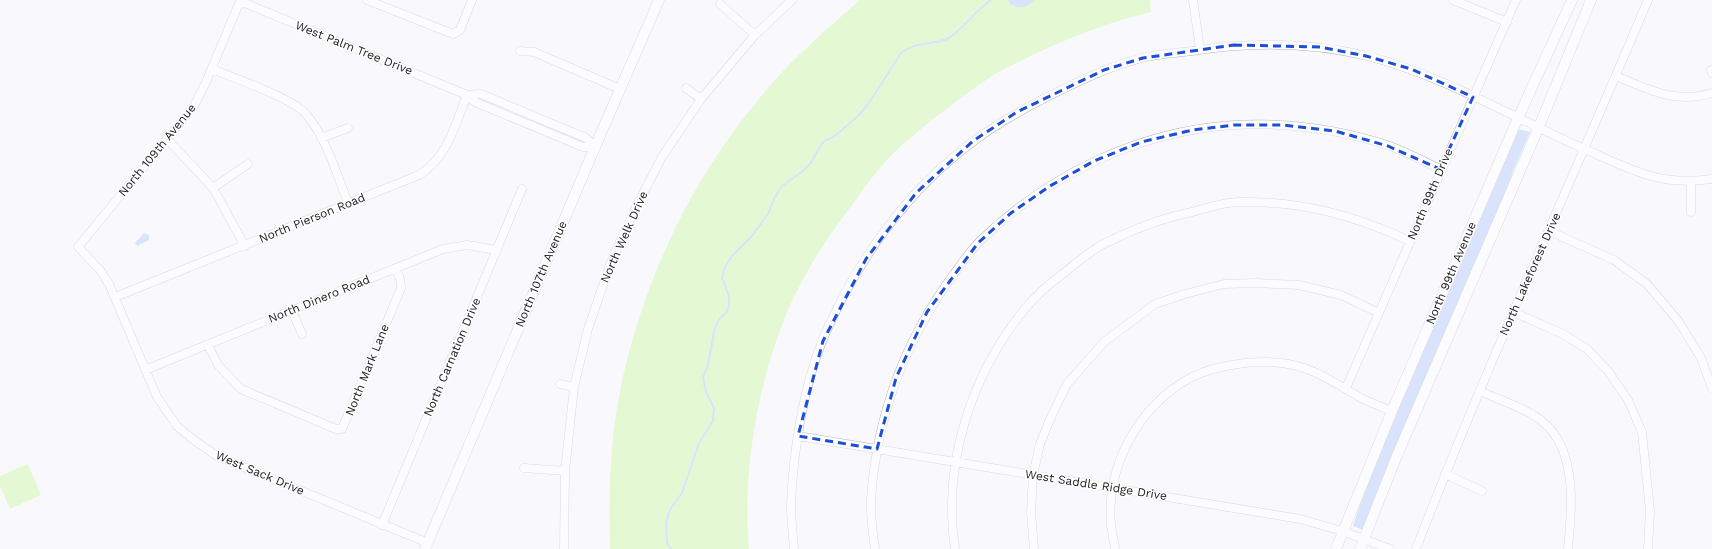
<svg xmlns="http://www.w3.org/2000/svg" width="1712" height="549" viewBox="0 0 1712 549" font-family="'Work Sans',sans-serif">
	<rect width="100%" height="100%" fill="#f9f9fd"/>
	<path fill="#caf7a3" d="M860,0H1150L1151,12C1106,23 1062,40 1021,61C1011,66 1001,70 992,76C974,88 958,100 941,113C923,127 904,142 888,159C875,173 863,189 852,205C828,237 805,271 789,308C758,380 742,472 749,549H610C609,509 609,469 614,429C626,330 670,220 728,139C740,122 754,105 767,89C795,56 828,28 860,0Z
		M28,464L41,495L10,509L0,486V476Z"/>
	<path fill="#b1c9fa" d="M1008,0H1034C1026,9 1021,9 1010,4Z
		M1518,129L1530,132L1513,171L1505,195L1363,530L1353,526L1374,464Z
		M144,233L149,235V240L137,246L135,243Z"/>
	<g fill="none" stroke-linecap="round" stroke-linejoin="round">
		<path stroke="#b1c9fa" stroke-width="2" d="M671,549L667,543L666,522L671,508L682,493L699,443L713,421L714,408L706,392L703,378L708,365L715,327L720,318L727,312L729,305V296L722,278L725,267L732,256L752,236L768,214L774,199L782,186L803,171L810,164L823,142L835,136L859,115L869,103L901,53C918,40 933,46 949,38C963,29 976,10 991,0"/>
		<g stroke="#b5b5b9" stroke-width="9">
			<path id="minor" d="M367,0L453,34L460,30L472,0
				M1193,0L1200,49
				M1453,0L1507,22
				M720,4L755,35
				M520,51L534,52L620,89
				M212,69C236,79 290,97 306,114C326,137 337,175 348,203
				M1711,70L1712,73
				M1616,76C1649,90 1676,104 1712,93
				M467,95L481,94L586,138L595,147
				M701,99L755,35L792,0
				M321,138L348,128
				M167,139L213,188L245,246
				M1691,182V212
				M213,188L248,164
				M1549,231L1614,260L1647,284L1679,322L1701,358L1712,388
				M115,297L419,175C448,157 455,125 467,95
				M292,311L302,334
				M1513,312L1563,334L1587,349L1608,371L1628,400L1642,432L1650,511L1648,549
				M208,345L218,365L241,389L336,429H342L401,288L400,279L396,268
				M145,370L443,249L467,245L497,250
				M560,384L574,387
				M1346,388L1516,0
				M1480,391C1497,399 1517,405 1533,415C1579,441 1572,505 1568,549
				M798,436L1300,519L1342,531L1390,549
				M524,468L565,471
				M1445,474L1482,491
				M382,525L522,189
				M428,543L217,456L195,441L177,426L157,397L109,284L100,270L78,247L194,106L206,82L240,1L467,95L475,102L583,147H595
				M564,549L565,471L574,387L588,329L611,262L634,211L662,157L701,99L686,88
				M794,549C793,535 791,520 791,505C793,453 803,388 823,339C855,263 907,190 974,141C998,123 1023,109 1049,96C1079,81 1110,66 1142,58C1158,54 1176,53 1192,51C1250,42 1309,42 1367,56C1442,75 1510,116 1580,147C1628,168 1658,187 1712,179
				M875,549C873,533 870,515 871,499C877,416 904,341 954,274C962,263 970,251 980,241C1048,175 1138,131 1234,125C1285,122 1338,129 1387,145C1405,151 1423,161 1440,169
				M955,549C942,465 971,375 1024,310C1035,296 1050,283 1064,273C1075,264 1085,255 1097,248C1103,243 1111,241 1118,237C1142,226 1166,217 1192,212C1207,208 1224,202 1239,202C1301,201 1354,215 1410,241
				M1034,549L1031,512L1033,475L1040,444L1051,417L1067,384L1104,342L1155,304L1185,294L1224,284L1256,283L1299,285L1341,295L1379,313
				M1115,549C1114,541 1112,533 1111,525C1106,466 1138,407 1190,378C1215,365 1253,360 1281,363C1312,366 1335,383 1361,398C1371,403 1382,407 1392,411
				M1416,549C1487,364 1571,183 1648,0"/>
		</g>
		<g stroke="#b5b5b9" stroke-width="11">
			<path id="major" d="M425,549L595,147L659,0
				M1336,549L1392,411L1518,118L1572,0
				M1360,549L1396,458L1538,129L1591,0"/>
		</g>
		<use href="#minor" stroke="#fff" stroke-width="8"/>
		<use href="#major" stroke="#fff" stroke-width="10"/>
	</g>
	<path d="M0 0H1712V549H0ZM1234,45L1320,47L1366,56L1411,69L1473,97L1440,169L1388,146L1335,131L1282,125H1234L1193,130L1141,142L1094,161L1050,186L1011,213L978,243L927,312L896,378L877,449L798,436L823,341L866,259L916,193L973,141L1017,112L1104,70L1143,58Z" fill="#f9f9fd" fill-opacity=".55" fill-rule="evenodd"/>
	<path fill="none" stroke="#1d4ed8" stroke-width="3" stroke-dasharray="8 5" stroke-linejoin="round" d="M1234,45L1320,47L1366,56L1411,69L1473,97L1440,169L1388,146L1335,131L1282,125H1234L1193,130L1141,142L1094,161L1050,186L1011,213L978,243L927,312L896,378L877,449L798,436L823,341L866,259L916,193L973,141L1017,112L1104,70L1143,58Z"/>
	<g text-anchor="middle" stroke-width="3" stroke-linejoin="round" paint-order="stroke">
		<g font-size="12" fill="#212122" stroke="#fff">
			<text transform="translate(354 48) rotate(22)" y="4">West Palm Tree Drive</text>
			<text transform="translate(157 150) rotate(-51)" y="4">North 109th Avenue</text>
			<text transform="translate(1430 194) rotate(-67)" y="4">North 99th Drive</text>
			<text transform="translate(312 218) rotate(-22)" y="4">North Pierson Road</text>
			<text transform="translate(624 237) rotate(-66)" y="4">North Welk Drive</text>
			<text transform="translate(1451 273) rotate(-67)" y="4">North 99th Avenue</text>
			<text transform="translate(541 274) rotate(-67)" y="4">North 107th Avenue</text>
			<text transform="translate(1530 274) rotate(-66)" y="4">North Lakeforest Drive</text>
			<text transform="translate(319 299) rotate(-22)" y="4">North Dinero Road</text>
			<text transform="translate(452 357) rotate(-67)" y="4">North Carnation Drive</text>
			<text transform="translate(367 370) rotate(-68)" y="4">North Mark Lane</text>
			<text transform="translate(260 473) rotate(23)" y="4">West Sack Drive</text>
			<text transform="translate(1096 485) rotate(9)" y="4">West Saddle Ridge Drive</text>
		</g>
	</g>
</svg>
